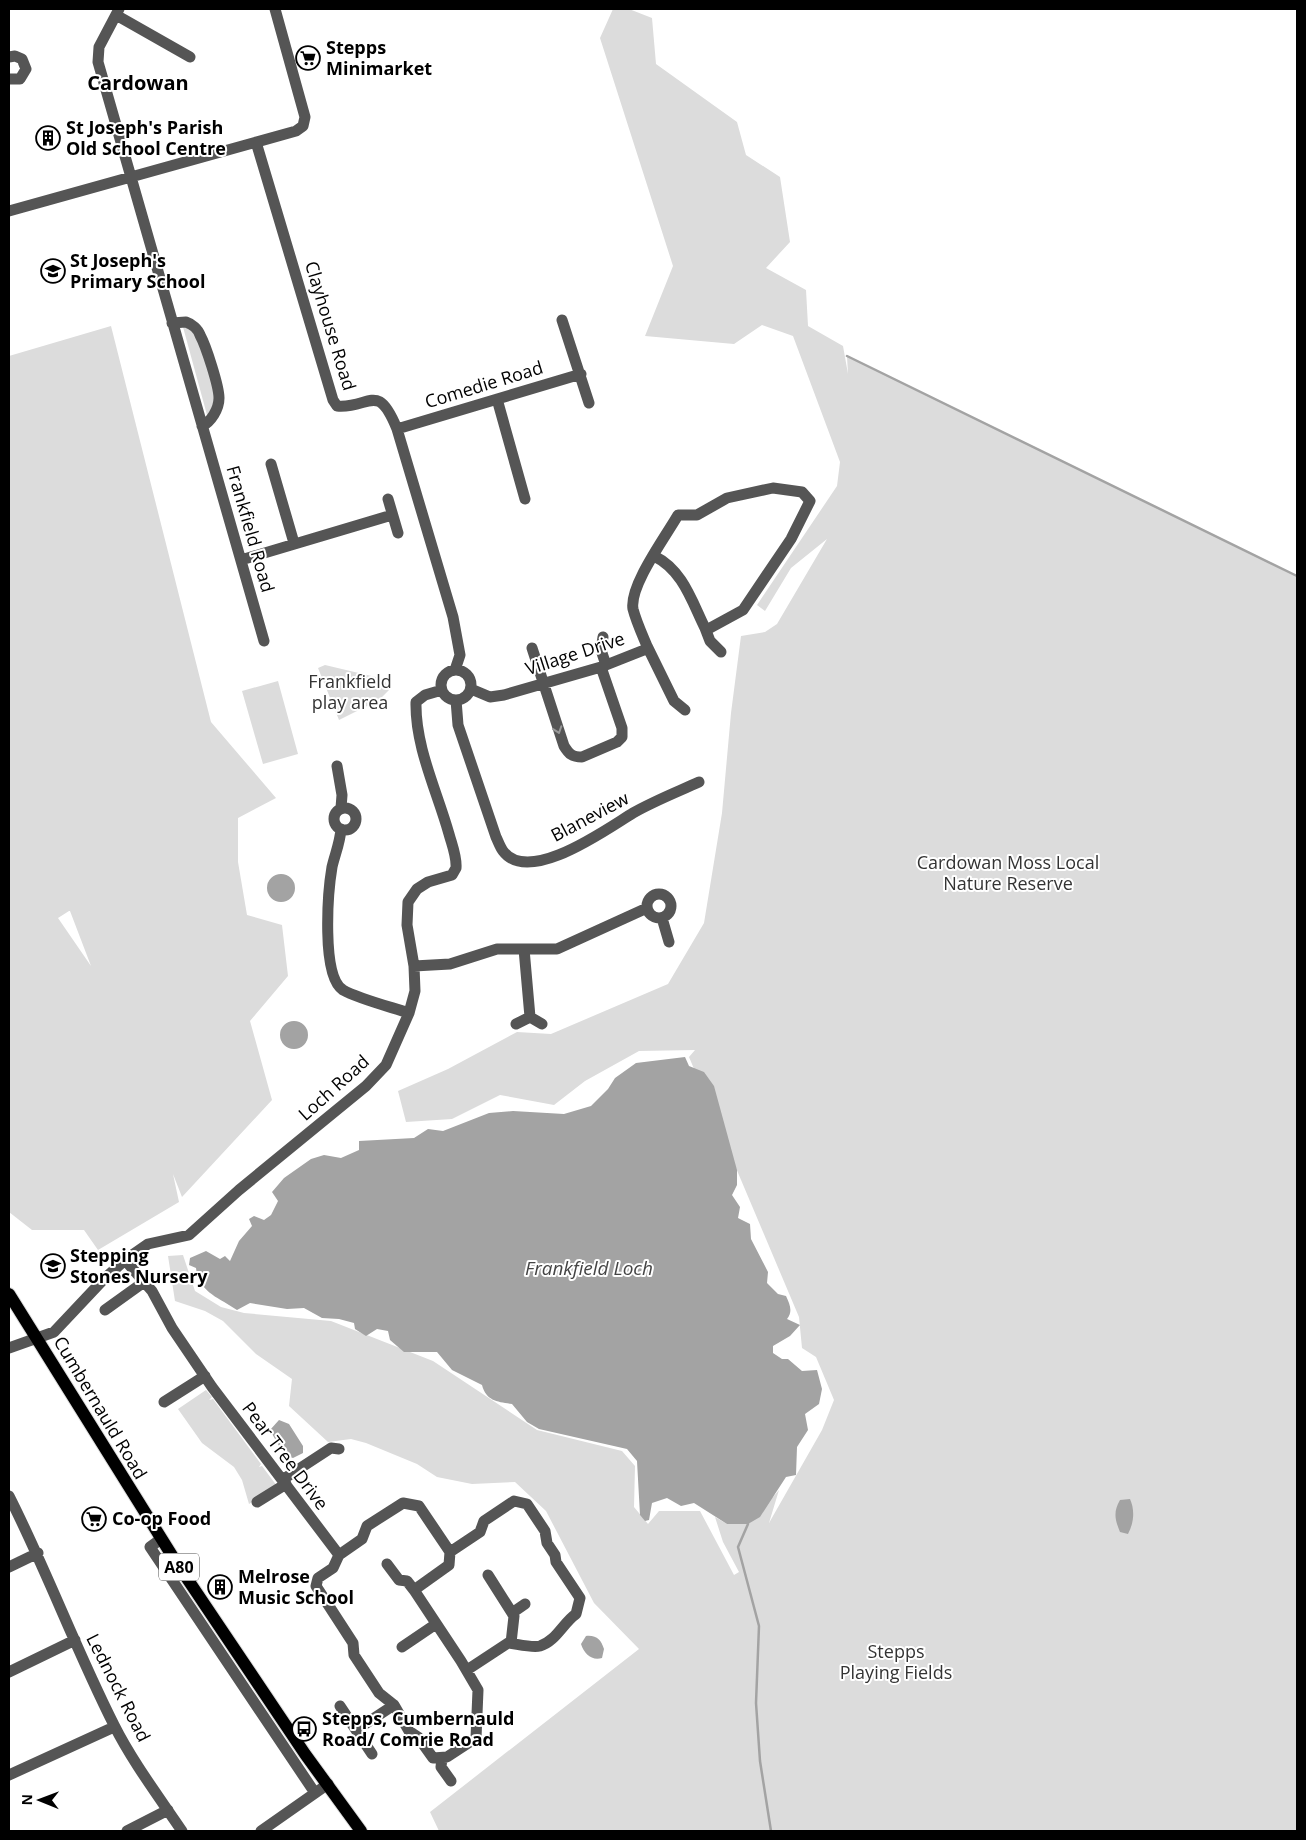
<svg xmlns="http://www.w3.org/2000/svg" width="1306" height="1840" viewBox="0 0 1306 1840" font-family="'Open Sans',sans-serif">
	<rect width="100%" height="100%" fill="#fff"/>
	<path fill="#dcdcdc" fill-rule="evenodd" d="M613,9H629L652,18L656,64L737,122L746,155L780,177L790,242L766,268L806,290L808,326L843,346L848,374L847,356L1297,576V1831H439L430,1812L639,1649L594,1603L546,1511L515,1482L472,1484L437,1477L417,1464L366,1443L351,1439L328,1442L289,1406L292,1379L256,1354L223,1321L205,1311L175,1301L168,1256L183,1255L195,1291L221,1307L244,1313L331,1321L433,1361L537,1430L622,1451L635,1466L634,1507L648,1524L659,1511H700L734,1575L739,1572L723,1542L715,1517L727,1524L773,1497L779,1490L769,1523L822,1430L834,1400L816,1357L802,1348L799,1317L689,1057L695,1050L639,1051L585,1081L554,1105L500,1095L452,1119L406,1122L398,1091L448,1069L517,1032L551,1034L668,984L704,923L722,813L731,713L741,636L765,632L777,624L827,539L791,568L765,611L757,605L837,486L840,462L793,336L762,325L734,344L645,336L673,266L600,38Z
		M111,326L211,722L276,798L238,818V862L247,915L282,925L288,976L250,1021L272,1100L182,1197L173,1174L179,1202L98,1250L84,1230H32L9,1212V356ZM69,911H70L91,966L58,918Z
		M185,326L196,332L217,399L211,414L207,415L183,327Z
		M325,665L384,679L389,690L379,700L339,720L318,668Z
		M278,681L298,754L263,764L242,691Z
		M206,1390L212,1397L209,1400L213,1399L261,1464L259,1467L262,1466L277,1486L249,1504L242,1480L234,1467L202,1443L178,1409Z"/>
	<path fill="#a3a3a3" d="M267 888a14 14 0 1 1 28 0a14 14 0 1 1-28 0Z
		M280 1035a14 14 0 1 1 28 0a14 14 0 1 1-28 0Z
		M685,1057L689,1066L704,1072L714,1086L737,1170V1185L732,1195L740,1207L738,1218L750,1224L751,1239L768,1272L767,1283L778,1294L786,1296C790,1305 793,1311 787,1319L800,1325L790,1336L773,1346V1353L782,1359H788L802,1371L817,1370L822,1389L819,1404L805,1414L808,1430L797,1447L796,1475L786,1477L760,1517L748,1524H727L694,1503L681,1506L667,1498L652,1503L649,1520L645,1521L640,1515L637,1461L627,1449L539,1429L527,1422L512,1404C498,1402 486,1401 482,1385L452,1370L437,1352H404L390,1340L388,1331L377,1329L366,1336L355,1329L354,1323L339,1319L322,1318L304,1308L287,1309L250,1303L237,1310C220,1298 199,1293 196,1268L189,1265L190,1258L206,1251L220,1259L225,1256L230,1261L239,1241L252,1226L249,1219L254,1216L264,1220L271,1215L278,1201L272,1192L284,1178L311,1159L324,1155L341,1158L359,1150V1141L414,1138L428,1129L443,1131L489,1113L513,1111L564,1114L591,1106L608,1089L615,1078L636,1063Z
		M279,1420L289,1424L303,1446V1453L293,1458L284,1455L270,1430Z
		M1130,1499C1135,1510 1134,1523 1128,1534L1120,1532C1115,1520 1113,1512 1120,1500Z
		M586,1636C597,1635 601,1640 604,1649L602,1658C592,1661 584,1654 581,1644Z"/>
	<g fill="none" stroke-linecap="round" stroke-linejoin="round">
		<path stroke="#a3a3a3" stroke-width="2.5" d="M847,356L1297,576
			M748,1524L738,1547L759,1626L756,1703L760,1761L771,1831"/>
		<g stroke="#dbdbdb" stroke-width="14">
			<path id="major" d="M9,1294L176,1562L305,1754L361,1831"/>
		</g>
		<path stroke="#555" stroke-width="11" d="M119,9L99,47L98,62L264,641
			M116,15L190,57
			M9,57L15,56L22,59L26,69L20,79H9
			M256,142L333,400L337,406C370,409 377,380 397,429L453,617L460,655L455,670
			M9,211L296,131L303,126L305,117L275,9
			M562,320L589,403
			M172,323L186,322C192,324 198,329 200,335C206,346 219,386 219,398C219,409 211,422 202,426
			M497,399L525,499
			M397,429L581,374
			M271,464L294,543
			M388,499L398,533
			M241,560L392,515
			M705,628L710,641L721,652
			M603,637L601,650L606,665
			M647,646L674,701L685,710
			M532,648L564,746C569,754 572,757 582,757L617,742L622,737V728L601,667
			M441 685a15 15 0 1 1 30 0a15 15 0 1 1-30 0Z
			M471,689L490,697L504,695L601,667L644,650L647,646C642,634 636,621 633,609C629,586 666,536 678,515H697L727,498L773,488L802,492L810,501L791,539L743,610L710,628H705C692,602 683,570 654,556
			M456,700L458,725L496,837C498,841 500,847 503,851C529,886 608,828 633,813C654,801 677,792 699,782
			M337,766L342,795L341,808
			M334 819a11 11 0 1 1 22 0a11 11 0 1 1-22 0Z
			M341,829C340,843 335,854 332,867C328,891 321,976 343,990C359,999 391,1007 409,1013
			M647 906a12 12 0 1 1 24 0a12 12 0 1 1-24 0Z
			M662,918L669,942
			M524,949L530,1017
			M414,966L450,964L497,949H557L647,908
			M516,1024L530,1017L542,1024
			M125,1260L152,1291L172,1328L212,1387L339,1555
			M105,1310L144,1282
			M9,1348L54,1332L103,1280L125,1260L148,1244L189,1235L239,1190L366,1086L386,1065L409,1013L415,991L414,966L407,925L408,902L417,889L428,882L452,875L456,868C457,857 452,845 449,834C437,791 415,747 416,702L425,695L442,690
			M164,1402L205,1376
			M282,1480L331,1448L339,1449
			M9,1496C47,1571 76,1650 114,1725C132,1761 159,1797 182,1831
			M257,1502L286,1484
			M403,1503L419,1506L450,1552L449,1565L414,1590L461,1661L478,1690L476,1738L447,1757L433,1758L418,1737L409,1731L394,1705L379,1693L354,1655L353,1643L316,1586L318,1578L333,1568L339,1555L362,1539L367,1526Z
			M161,1539L150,1547L315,1793
			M450,1552L480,1532L484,1521L514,1501L527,1504L545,1531L547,1543L555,1555L556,1562L580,1598L576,1614C563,1623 556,1641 540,1646C532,1648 517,1644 508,1643L467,1670
			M387,1564L399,1580L407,1581L414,1590
			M9,1567L38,1553
			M488,1575L514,1616L511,1643
			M512,1613L525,1604
			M402,1647L436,1624
			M9,1672L75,1640
			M340,1706L372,1754
			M356,1730L394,1705
			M442,1758L441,1767L451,1781
			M9,1775L114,1727
			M127,1831L168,1810
			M261,1831L328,1784"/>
		<use href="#major" stroke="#000" stroke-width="12"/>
	</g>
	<defs><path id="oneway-chevron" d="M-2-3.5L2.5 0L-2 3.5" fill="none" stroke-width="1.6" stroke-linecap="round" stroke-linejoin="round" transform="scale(1.25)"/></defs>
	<use stroke="#999" href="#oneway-chevron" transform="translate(558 730) rotate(71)"/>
	<defs>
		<g id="supermarket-ring" transform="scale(1.25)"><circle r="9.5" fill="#fff" stroke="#000" stroke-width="1.5"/><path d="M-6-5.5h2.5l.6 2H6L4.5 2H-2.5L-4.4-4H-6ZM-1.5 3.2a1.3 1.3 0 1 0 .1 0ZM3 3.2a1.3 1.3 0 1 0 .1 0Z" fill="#000"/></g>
		<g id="building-ring" transform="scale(1.25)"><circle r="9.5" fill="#fff" stroke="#000" stroke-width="1.5"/><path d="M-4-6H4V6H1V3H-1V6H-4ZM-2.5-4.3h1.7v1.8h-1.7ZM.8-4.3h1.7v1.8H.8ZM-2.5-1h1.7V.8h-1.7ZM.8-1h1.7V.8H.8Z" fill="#000"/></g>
		<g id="school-ring" transform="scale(1.25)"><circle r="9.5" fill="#fff" stroke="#000" stroke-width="1.5"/><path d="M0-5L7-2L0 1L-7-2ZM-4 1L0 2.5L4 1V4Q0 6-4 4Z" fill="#000"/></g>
		<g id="bus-ring" transform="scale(1.25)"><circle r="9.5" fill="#fff" stroke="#000" stroke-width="1.5"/><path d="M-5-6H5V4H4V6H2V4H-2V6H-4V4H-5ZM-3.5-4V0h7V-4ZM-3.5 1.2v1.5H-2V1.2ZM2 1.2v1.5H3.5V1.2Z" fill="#000"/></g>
	</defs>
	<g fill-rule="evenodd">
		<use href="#supermarket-ring" x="308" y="58"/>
		<use href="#building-ring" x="48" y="138"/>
		<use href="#school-ring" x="53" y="271"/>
		<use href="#school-ring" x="53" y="1266"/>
		<use href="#supermarket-ring" x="94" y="1519"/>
		<use href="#building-ring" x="220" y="1587"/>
		<use href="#bus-ring" x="304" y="1729"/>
	</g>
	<g text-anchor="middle" stroke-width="4" stroke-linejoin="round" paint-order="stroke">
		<rect fill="#fff" stroke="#4c4c4c" stroke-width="1" x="159" y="1553.5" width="40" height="27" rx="4"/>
		<g font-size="16" font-weight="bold" fill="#000">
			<text x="179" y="1573">A80</text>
		</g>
		<g font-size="18" font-weight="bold" fill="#000" stroke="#fff" text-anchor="start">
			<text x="326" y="54">Stepps<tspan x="326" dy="21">Minimarket</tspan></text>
			<text x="66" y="134">St Joseph's Parish<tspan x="66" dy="21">Old School Centre</tspan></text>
			<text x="70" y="267">St Joseph's<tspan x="70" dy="21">Primary School</tspan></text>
			<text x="70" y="1262">Stepping<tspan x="70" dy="21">Stones Nursery</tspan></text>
			<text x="112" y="1525">Co-op Food</text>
			<text x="238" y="1583">Melrose<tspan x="238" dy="21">Music School</tspan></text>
			<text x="322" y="1725">Stepps, Cumbernauld<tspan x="322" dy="21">Road/ Comrie Road</tspan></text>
		</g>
		<g font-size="18" fill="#000" stroke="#fff">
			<text transform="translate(330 326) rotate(73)" y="6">Clayhouse Road</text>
			<text transform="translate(484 385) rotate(-17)" y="6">Comedie Road</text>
			<text transform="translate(250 529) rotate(74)" y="6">Frankfield Road</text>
			<text transform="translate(575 654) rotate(-18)" y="6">Village Drive</text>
			<text transform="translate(590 817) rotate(-28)" y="6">Blaneview</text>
			<text transform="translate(334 1088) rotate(-42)" y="6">Loch Road</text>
			<text transform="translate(100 1408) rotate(59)" y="6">Cumbernauld Road</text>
			<text transform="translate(285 1456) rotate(53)" y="6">Pear Tree Drive</text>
			<text transform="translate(118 1688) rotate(63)" y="6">Lednock Road</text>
		</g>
		<g font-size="18" fill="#333" stroke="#fff">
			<text x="350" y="688">Frankfield<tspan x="350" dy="21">play area</tspan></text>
			<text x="1008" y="869">Cardowan Moss Local<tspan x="1008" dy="21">Nature Reserve</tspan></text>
			<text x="896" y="1658">Stepps<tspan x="896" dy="21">Playing Fields</tspan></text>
		</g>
		<g font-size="19" font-style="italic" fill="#444" stroke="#fff">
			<text x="589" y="1275">Frankfield Loch</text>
		</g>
		<g font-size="20" font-weight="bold" fill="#000" stroke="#fff">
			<text x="138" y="90">Cardowan</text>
		</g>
	</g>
	<rect width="1306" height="1840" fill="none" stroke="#000000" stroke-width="20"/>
	<g transform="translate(40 1800) rotate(271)" stroke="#ffffff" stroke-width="4" paint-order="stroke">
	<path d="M0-4L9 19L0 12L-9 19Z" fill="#000000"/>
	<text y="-8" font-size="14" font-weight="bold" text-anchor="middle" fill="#000000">N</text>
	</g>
</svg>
